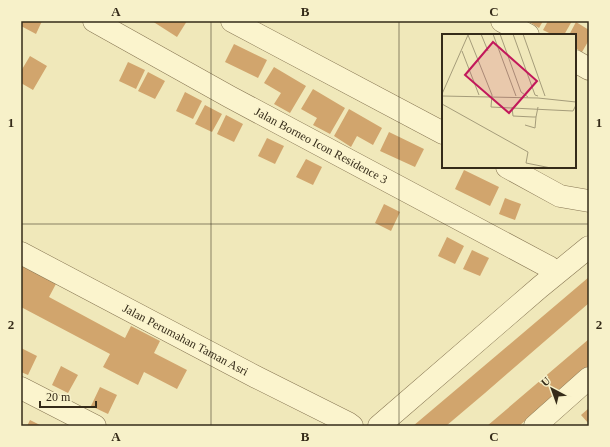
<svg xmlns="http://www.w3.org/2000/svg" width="610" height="447" viewBox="0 0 610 447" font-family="Georgia,serif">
	<rect width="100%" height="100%" fill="#f0e8ba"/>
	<path fill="#d1a56d" d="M21,21H42L36,34L21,26Z
		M152,21H187L177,37Z
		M528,21H543L539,28Z
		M548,21H572L564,35H553L543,30Z
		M576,22L589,30V40L582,52L575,48V35H569Z
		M234,44L267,60L258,78L225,62Z
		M30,56L47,66L33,90L21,83V71Z
		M128,62L145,70L136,89L119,81Z
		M274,67L306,86L290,113L274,104L281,93L264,83Z
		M148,72L165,81L155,99L138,91Z
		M313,89L345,108L330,134L313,125L317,118L301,109Z
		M185,92L202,101L193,119L176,111Z
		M205,105L222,114L212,132L195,124Z
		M349,109L382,128L373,145L357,136L351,147L334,136Z
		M226,115L243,124L234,142L217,134Z
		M389,132L424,149L415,167L380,151Z
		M267,138L284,146L275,164L258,156Z
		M306,159L322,167L313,185L296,177Z
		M464,170L499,187L490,206L455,189Z
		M505,198L521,204L515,220L499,214Z
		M384,204L400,212L391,231L375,223Z
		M447,237L464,246L455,264L438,256Z
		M472,250L489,258L480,276L463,269Z
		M21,264L57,282L49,297L125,338L131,326L160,341L154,353L187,370L177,389L144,372L138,385L103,367L110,354L21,307Z
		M589,277V303L485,393L446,426H413L471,377Z
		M589,339V366L519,426H487Z
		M21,348L37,356L28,375L21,372Z
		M61,366L78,375L68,393L52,385Z
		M100,387L117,395L108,414L91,406Z
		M589,408V424L581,415Z
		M30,420L42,426H27Z"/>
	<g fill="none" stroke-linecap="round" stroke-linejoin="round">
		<g stroke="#877653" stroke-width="23">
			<g id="street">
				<path id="s1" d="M94,21L230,97L549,267"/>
				<path d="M232,21L443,133"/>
				<path d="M502,21L528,35"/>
				<path d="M575,61L589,69"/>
				<path d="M507,167L560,196L589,201"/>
				<path id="s2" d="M21,253L256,377L348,423L352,426"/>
				<path d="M21,388L95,426"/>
				<path d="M379,426L540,287L589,247"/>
				<path d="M535,426L589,378"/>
			</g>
		</g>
		<use href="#street" stroke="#fbf4cd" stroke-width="22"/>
	</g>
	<path fill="none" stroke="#352b19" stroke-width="1" stroke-opacity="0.55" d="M211,21V426M399,21V426M21,224H589"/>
	<g text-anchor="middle" stroke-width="3" stroke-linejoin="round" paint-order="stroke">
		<g font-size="12" fill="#352b19" stroke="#f7f1c9">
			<text dy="4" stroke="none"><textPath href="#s1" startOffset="259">Jalan Borneo Icon Residence 3</textPath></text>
			<text dy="4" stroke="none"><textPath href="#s2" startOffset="186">Jalan Perumahan Taman Asri</textPath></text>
		</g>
	</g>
	<g transform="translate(442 34)">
		<rect width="134" height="134" fill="#f0e8ba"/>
		<path fill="none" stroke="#a59c7a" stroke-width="1" d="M39,0L46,17M51,0L74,62M58,0L79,58L86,63M71,0L93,61L96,62M81,0L103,62M26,1L50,61L49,73L131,77L134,71M20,17L37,61M0,60L26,1M0,62L96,64L134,68M0,70L86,118L84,129L109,134M70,73L71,82L91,83H94L96,73M83,91L93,94L94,83"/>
		<path fill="#c2185b" fill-opacity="0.15" stroke="#c2185b" stroke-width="2" d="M51,8L95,47L67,79L23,41Z"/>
		<rect width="134" height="134" fill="none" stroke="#352b19" stroke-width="2"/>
	</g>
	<rect width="610" height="447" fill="none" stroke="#f7f1c9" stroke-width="44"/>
	<g transform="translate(552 389) rotate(319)" stroke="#f7f1c9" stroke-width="3" paint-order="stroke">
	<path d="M0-3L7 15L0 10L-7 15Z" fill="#352b19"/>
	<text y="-6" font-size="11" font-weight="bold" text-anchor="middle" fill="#352b19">U</text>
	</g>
	<path d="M40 401v6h56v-6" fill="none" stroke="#352b19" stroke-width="2"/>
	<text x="46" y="401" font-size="12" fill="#352b19" stroke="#f7f1c9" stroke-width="3" paint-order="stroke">20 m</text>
	<rect x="22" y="22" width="566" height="403" fill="none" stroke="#352b19" stroke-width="1.5"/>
	<g font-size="13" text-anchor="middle" font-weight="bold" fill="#352b19">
		<text x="116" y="16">A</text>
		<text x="305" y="16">B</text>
		<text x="494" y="16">C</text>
		<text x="11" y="127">1</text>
		<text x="599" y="127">1</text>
		<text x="11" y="329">2</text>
		<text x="599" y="329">2</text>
		<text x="116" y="441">A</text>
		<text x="305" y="441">B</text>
		<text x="494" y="441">C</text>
	</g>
</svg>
